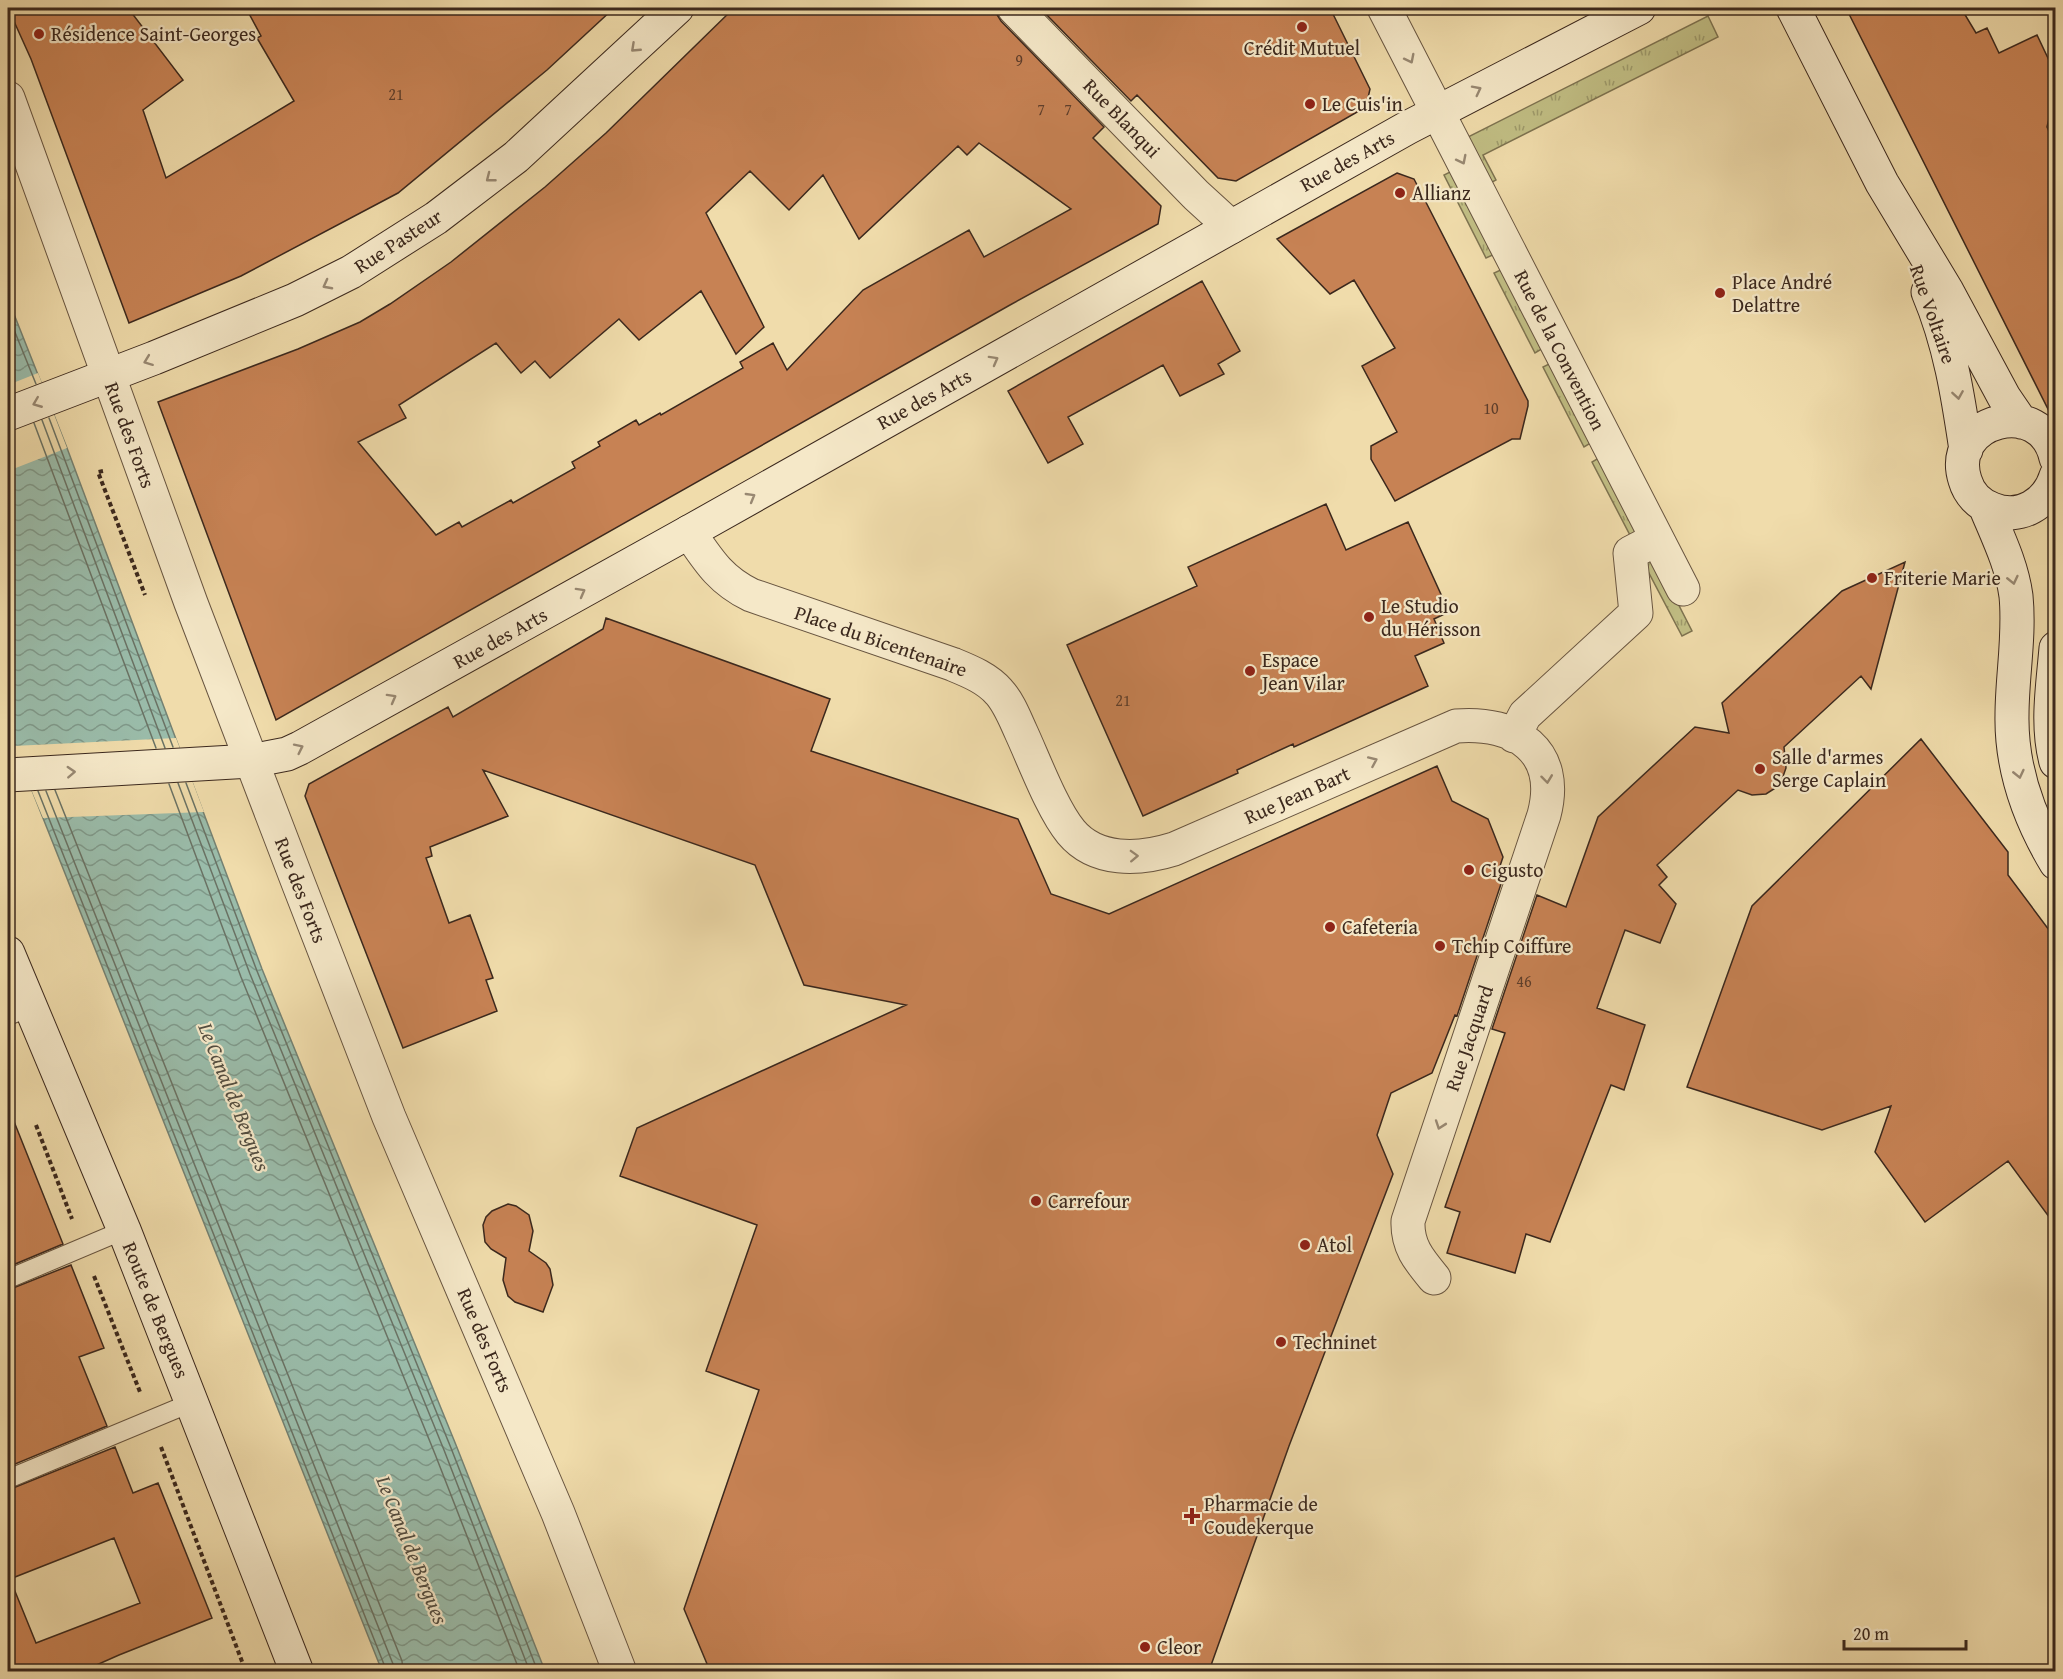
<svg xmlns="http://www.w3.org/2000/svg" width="2063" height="1679" viewBox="0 0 2063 1679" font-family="'Gentium Book Plus',serif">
	<defs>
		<pattern id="grass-tufts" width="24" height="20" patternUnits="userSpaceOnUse" patternTransform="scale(1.5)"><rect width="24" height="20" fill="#c1be84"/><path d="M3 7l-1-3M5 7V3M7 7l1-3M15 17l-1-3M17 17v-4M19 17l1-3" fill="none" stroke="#9e9a6b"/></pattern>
		<pattern id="water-waves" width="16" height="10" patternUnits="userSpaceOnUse" patternTransform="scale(1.5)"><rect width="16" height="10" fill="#9abcaa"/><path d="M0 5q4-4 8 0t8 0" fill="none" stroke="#7f998a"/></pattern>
	</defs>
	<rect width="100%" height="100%" fill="#f0dcab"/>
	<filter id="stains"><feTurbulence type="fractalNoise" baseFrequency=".00333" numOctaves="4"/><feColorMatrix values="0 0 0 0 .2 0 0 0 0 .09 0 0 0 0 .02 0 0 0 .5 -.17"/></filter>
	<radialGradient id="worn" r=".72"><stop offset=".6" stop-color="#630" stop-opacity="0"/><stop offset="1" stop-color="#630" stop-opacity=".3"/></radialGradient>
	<path fill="url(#grass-tufts)" stroke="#7e7350" stroke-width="1.5" d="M1708,16L1718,37L1483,155L1496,180L1487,185L1464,139Z
		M1454,170L1497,253L1486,258L1444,175Z
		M1505,268L1545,347L1535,353L1494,273Z
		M1553,362L1594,441L1584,447L1543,367Z
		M1602,456L1642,534L1632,539L1592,462Z
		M1651,551L1692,631L1682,636L1640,556Z"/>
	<path fill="url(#water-waves)" stroke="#748172" stroke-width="1.5" d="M8,299L67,448L262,969L456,1445L545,1671H382L8,730Z"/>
	<path fill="#f0dcab" d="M38,373L67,448L8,471V385Z
		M176,738L204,812L43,818L13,746Z"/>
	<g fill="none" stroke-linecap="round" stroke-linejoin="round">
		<path stroke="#6a7264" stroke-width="1.5" d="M8,315L36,384
			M49,418L173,747
			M42,420L165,748
			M34,423L156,748
			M178,783L250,974L444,1450L530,1672
			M186,783L257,971L451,1448L538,1672
			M169,784L241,977L435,1454L520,1672
			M55,790L402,1661L403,1672
			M38,791L387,1672
			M46,791L393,1664L394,1672"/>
	</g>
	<path fill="#c78254" stroke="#3b281d" stroke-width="1.5" fill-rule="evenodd" d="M8,8H128L183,80L143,110L166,178L294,101L257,38L261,36L246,8H614L547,70L398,193L241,276L129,323L31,59Z
		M734,8H996V13L1001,21L1104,127L1093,138L1161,206L1158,224L1010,305L276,720L158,402L298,349L360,322L390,304L451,262L545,187L606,133ZM979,143L1071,209L984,257L969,230L863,290L787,370L773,343L740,362L743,368L661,415L660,413L639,425L636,420L598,442L600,446L572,462L575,468L513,503L511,500L462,527L459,522L436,535L358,442L406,418L399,405L496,343L521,373L535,361L550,378L619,319L639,340L701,291L736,354L764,327L706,213L750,171L789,210L823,175L859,239L958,146L967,155Z
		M1040,8H1330L1370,89L1366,107L1236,181L1218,178L1137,95L1131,101Z
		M1846,8H1961L1976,33L1987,28L1999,53L2037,35L2055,73V93L2047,127L2055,145V420L2052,417Z
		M1397,173L1414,179L1528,401V406L1520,439H1512L1395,501L1371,459V446L1397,432L1362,366L1395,348L1354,280L1330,294L1277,239Z
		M1202,281L1240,351L1218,364L1224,374L1180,396L1163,365L1068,417L1083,444L1048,463L1008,391Z
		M1326,504L1346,550L1408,522L1449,612L1434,619L1444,643L1415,656L1428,686L1294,747L1293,744L1237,770L1238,773L1143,816L1067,645L1197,586L1188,567Z
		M1905,562L1871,689L1861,676L1784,747L1786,768L1780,785L1766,794L1752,795L1738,790L1657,865L1667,877L1659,885L1676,904L1660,943L1625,930L1597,1008L1645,1025L1624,1090L1611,1085L1550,1242L1526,1234L1515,1273L1447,1253L1460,1212L1445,1207L1505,1033L1492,1029L1537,895L1566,907L1598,817L1695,727L1729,733L1722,703L1842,591Z
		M606,618L830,699L811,751L1018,819L1051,894L1109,914L1437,766L1452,801L1488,819L1503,857L1496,878L1502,881L1457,1016L1455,1015L1432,1073L1391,1093L1377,1135L1393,1174L1289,1446L1209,1671H710L684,1609L759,1390L706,1371L757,1225L620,1176L637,1128L906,1005L804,985L755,865L483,770L508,816L430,847L432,856L426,858L449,923L470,915L493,978L486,980L497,1011L403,1048L305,796L309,784L448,707L453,717L603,629Z
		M1921,739L2008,852V875L2055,938V1225L2008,1161L1925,1222L1875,1152L1891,1106L1822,1130L1687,1087L1752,906Z
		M8,1109H9L63,1244L8,1267Z
		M508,1204L516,1206L529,1215L533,1231L529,1251L546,1263L550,1269L553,1285L543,1312L515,1302L508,1296L503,1280L506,1258L491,1249L485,1242L483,1225L486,1217L492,1211Z
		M71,1265L104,1348L79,1357L107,1426L8,1467V1290Z
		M115,1447L133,1493L158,1483L212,1618L119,1655L83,1671H8V1490ZM114,1538L140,1603L36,1643L10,1579Z"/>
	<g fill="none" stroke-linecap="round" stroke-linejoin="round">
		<g stroke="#685540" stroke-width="20">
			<path id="lane" d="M8,1016L30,1007
				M8,1279L124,1230
				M8,1479L193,1402"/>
		</g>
		<g stroke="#685540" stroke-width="35">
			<path id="street" d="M1014,8L1196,195L1231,227
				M1384,8L1683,589
				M8,98L191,603L299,885L389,1117L558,1513L620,1672
				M689,532C708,560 720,580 751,595L952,664C969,671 987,678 999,692C1009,703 1015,719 1021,732C1034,760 1052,809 1071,832C1096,862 1139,860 1174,849L1456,726C1516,721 1561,751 1544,815L1408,1221C1407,1246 1419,1260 1434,1278
				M1514,736L1525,715L1636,613L1630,553L1657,539"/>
		</g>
		<g stroke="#3b281d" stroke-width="35">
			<path id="secondary" d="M1793,8L1882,183L1947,291L2004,397L2021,422
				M1928,292C1950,344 1958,396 1966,450
				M8,414L154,358L295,300L351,272L436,218L516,157L677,8
				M2056,458C2042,394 1946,420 1965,480C1969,494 1979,504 1992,509C2020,521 2048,503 2056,476
				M1985,506C1997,535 2012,565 2016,596C2020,636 2012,676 2012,715C2011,767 2029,818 2056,863
				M2056,648C2053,685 2046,725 2056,762
				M8,775L251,761L287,754L300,748L689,532L1407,128L1639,8
				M8,953L124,1230L297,1672"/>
		</g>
		<path stroke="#3b281d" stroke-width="4" stroke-dasharray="4.5 3" stroke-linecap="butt" d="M103,471L98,472L145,595
			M36,1125L72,1219
			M94,1276L140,1392
			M161,1447L246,1672"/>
		<use href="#lane" stroke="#f5e8c8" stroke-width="18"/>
		<use href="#street" stroke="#f5e8c8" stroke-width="33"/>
		<use href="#secondary" stroke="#f5e8c8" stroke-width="33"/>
	</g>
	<defs><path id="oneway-chevron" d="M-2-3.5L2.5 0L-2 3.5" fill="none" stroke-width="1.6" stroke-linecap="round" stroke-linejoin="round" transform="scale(1.5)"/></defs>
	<g stroke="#988872">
		<use href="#oneway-chevron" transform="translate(635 48) rotate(137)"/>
		<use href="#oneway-chevron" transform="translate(1410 59) rotate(63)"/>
		<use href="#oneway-chevron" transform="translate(1477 90) rotate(-27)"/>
		<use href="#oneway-chevron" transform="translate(1462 160) rotate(63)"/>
		<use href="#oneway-chevron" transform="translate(490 178) rotate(142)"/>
		<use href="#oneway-chevron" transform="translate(327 285) rotate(152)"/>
		<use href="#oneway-chevron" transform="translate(994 360) rotate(-29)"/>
		<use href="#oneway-chevron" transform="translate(148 361) rotate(159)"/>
		<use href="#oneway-chevron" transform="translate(1958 395) rotate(81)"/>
		<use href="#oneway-chevron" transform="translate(37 403) rotate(158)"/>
		<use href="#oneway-chevron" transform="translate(751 497) rotate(-30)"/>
		<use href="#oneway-chevron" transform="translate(2013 580) rotate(77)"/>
		<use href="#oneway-chevron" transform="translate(581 592) rotate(-29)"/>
		<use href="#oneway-chevron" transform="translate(392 698) rotate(-29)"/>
		<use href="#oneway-chevron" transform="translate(299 748) rotate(-26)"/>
		<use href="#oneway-chevron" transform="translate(1373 761) rotate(-24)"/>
		<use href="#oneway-chevron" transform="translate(71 772) rotate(-3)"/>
		<use href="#oneway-chevron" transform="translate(2019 774) rotate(77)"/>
		<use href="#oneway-chevron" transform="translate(1547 779) rotate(83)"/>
		<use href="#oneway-chevron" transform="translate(1134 856) rotate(-2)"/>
		<use href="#oneway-chevron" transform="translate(1440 1125) rotate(109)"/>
	</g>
	<g fill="#8f2418" stroke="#f5e8c8" stroke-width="2">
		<circle cx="1302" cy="27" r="6"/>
		<circle cx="39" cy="34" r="6"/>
		<circle cx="1310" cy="104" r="6"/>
		<circle cx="1400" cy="193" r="6"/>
		<circle cx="1720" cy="293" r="6"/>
		<circle cx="1872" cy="578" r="6"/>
		<circle cx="1369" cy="617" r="6"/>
		<circle cx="1250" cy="671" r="6"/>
		<circle cx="1760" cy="769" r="6"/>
		<circle cx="1469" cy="870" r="6"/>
		<circle cx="1330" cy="927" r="6"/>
		<circle cx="1440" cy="946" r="6"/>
		<circle cx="1036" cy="1201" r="6"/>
		<circle cx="1305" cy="1245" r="6"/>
		<circle cx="1281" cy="1342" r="6"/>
		<path d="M1189 1507h6v6h6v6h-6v6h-6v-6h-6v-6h6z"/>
		<circle cx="1145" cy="1647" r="6"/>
	</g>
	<g text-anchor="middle" stroke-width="4.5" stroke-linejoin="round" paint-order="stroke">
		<g font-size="16" fill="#5e3e2b">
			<text x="1019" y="66">9</text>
			<text x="396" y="100">21</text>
			<text x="1041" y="115">7</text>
			<text x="1068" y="115">7</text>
			<text x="1491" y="414">10</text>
			<text x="1123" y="706">21</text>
			<text x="1524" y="987">46</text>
		</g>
		<g font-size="20" fill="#3b281d" stroke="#f5e8c8" text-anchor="start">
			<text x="51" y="41">Résidence Saint-Georges</text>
			<text x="1302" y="55" text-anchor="middle">Crédit Mutuel</text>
			<text x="1322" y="111">Le Cuis'in</text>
			<text x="1412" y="200">Allianz</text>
			<text x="1732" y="289">Place André<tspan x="1732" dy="23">Delattre</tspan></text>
			<text x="1884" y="585">Friterie Marie</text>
			<text x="1381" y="613">Le Studio<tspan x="1381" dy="23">du Hérisson</tspan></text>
			<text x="1262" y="667">Espace<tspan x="1262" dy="23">Jean Vilar</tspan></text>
			<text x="1772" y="764">Salle d'armes<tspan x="1772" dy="23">Serge Caplain</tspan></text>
			<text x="1481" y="877">Cigusto</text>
			<text x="1342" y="934">Cafeteria</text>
			<text x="1452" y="953">Tchip Coiffure</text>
			<text x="1048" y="1208">Carrefour</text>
			<text x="1317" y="1252">Atol</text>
			<text x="1293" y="1349">Techninet</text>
			<text x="1204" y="1511">Pharmacie de<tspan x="1204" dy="23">Coudekerque</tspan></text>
			<text x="1157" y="1654">Cleor</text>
		</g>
		<g font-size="20" fill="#3b281d" stroke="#f5e8c8">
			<text transform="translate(1122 118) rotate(46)" y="7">Rue Blanqui</text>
			<text transform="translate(1347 161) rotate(-29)" y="7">Rue des Arts</text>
			<text transform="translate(398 241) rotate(-33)" y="7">Rue Pasteur</text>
			<text transform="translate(1933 314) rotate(71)" y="7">Rue Voltaire</text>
			<text transform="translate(1560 350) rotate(63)" y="7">Rue de la Convention</text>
			<text transform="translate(924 399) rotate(-29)" y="7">Rue des Arts</text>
			<text transform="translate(130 435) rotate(70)" y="7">Rue des Forts</text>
			<text transform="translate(500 638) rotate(-29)" y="7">Rue des Arts</text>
			<text transform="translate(881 641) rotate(19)" y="7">Place du Bicentenaire</text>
			<text transform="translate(1297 795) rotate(-24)" y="7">Rue Jean Bart</text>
			<text transform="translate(301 890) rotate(69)" y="7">Rue des Forts</text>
			<text transform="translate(1469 1038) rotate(-71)" y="7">Rue Jacquard</text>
			<text transform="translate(156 1310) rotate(68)" y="7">Route de Bergues</text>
			<text transform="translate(485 1340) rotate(67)" y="7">Rue des Forts</text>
		</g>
		<g font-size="21" font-style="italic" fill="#534d40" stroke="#f5e8c8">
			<text transform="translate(234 1097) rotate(68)" y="7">Le Canal de Bergues</text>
			<text transform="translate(412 1550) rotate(68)" y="7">Le Canal de Bergues</text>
		</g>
	</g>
	<rect width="2063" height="1679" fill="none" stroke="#f0dcab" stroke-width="30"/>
	<rect x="9" y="9" width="2045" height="1661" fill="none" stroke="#3b281d" stroke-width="3"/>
	<rect x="15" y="15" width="2033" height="1649" fill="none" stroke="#3b281d" stroke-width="1.5"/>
	<path d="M1844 1640v9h122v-9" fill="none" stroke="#3b281d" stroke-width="3"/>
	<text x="1853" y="1640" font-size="18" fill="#3b281d" stroke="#f5e8c8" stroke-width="4.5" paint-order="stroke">20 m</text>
	<rect width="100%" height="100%" filter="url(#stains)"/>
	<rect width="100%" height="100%" fill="url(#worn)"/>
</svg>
